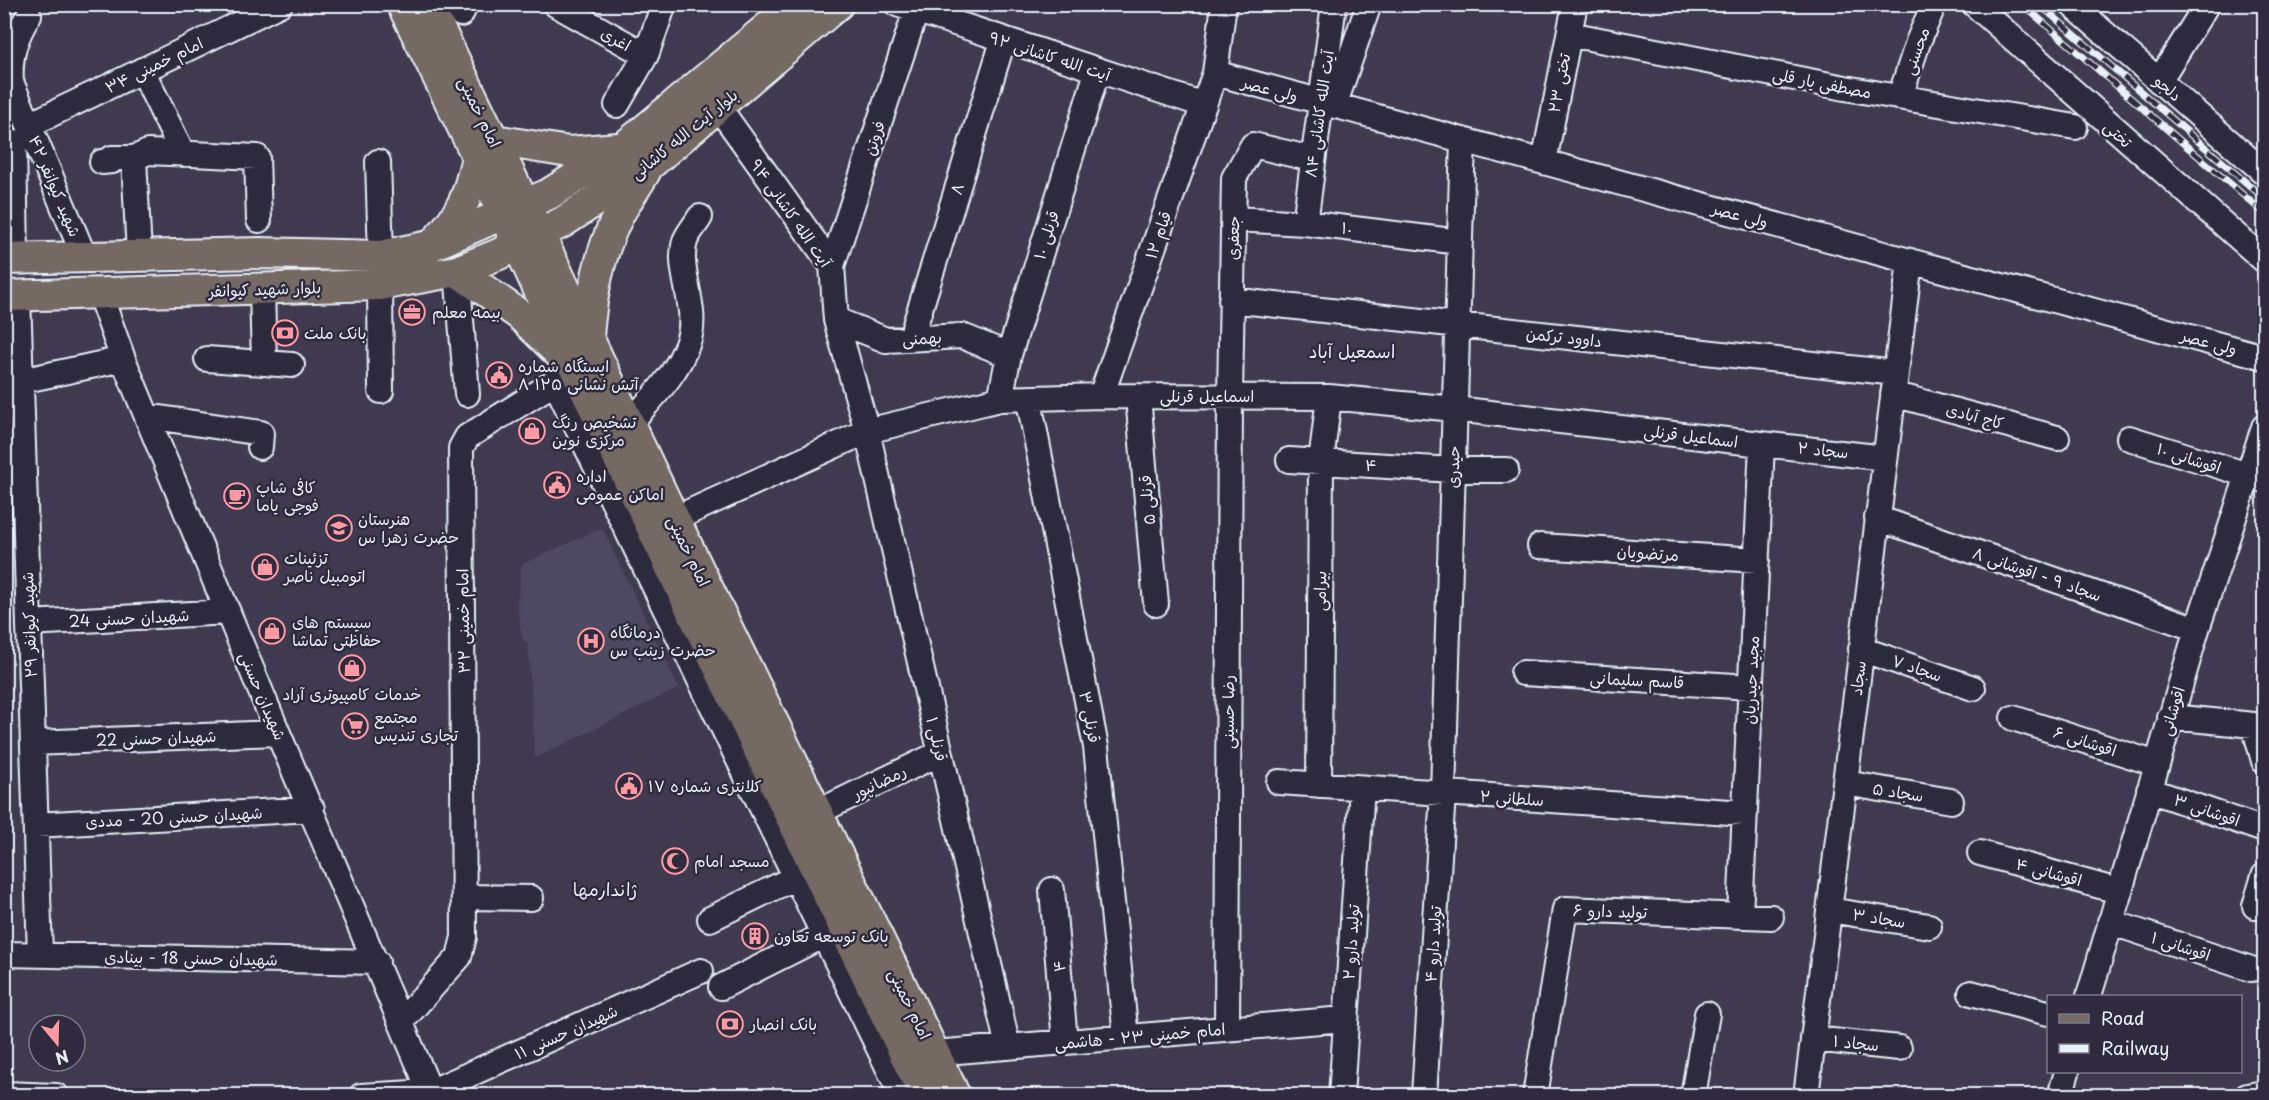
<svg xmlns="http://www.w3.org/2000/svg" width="2269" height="1100" viewBox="0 0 2269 1100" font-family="'Playpen Sans','Playpen Sans Arabic',sans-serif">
	<rect width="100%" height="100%" fill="#403a50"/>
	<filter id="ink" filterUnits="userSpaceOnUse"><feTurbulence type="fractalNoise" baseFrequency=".0167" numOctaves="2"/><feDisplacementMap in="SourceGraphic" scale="12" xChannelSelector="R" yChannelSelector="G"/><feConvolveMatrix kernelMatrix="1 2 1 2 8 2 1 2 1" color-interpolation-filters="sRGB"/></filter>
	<g filter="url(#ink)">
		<path fill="#4e4860" d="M602,528L679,688L535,758L528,645L522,638L517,603L522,564Z"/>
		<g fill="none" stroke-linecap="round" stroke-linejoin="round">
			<g stroke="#e8f1f8" stroke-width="28">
				<path id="minor" d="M555,4L646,55
					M897,4L1204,105
					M1974,4L2264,260
					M2071,4L2264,172
					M461,14L466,4
					M29,15C15,37 9,56 11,82L84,256
					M1569,34L1845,88L2075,127
					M142,70L183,154
					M1215,73L2264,357
					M2159,81L2207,4
					M1900,97L1918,42L1934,4
					M617,105L646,55L664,4
					M1334,106L1369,4
					M719,108L832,266L836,320L867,431L1008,1047
					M29,125L280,4
					M14,142L16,258
					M134,158L139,255
					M102,162L112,161V158H134L148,152L257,157L259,220
					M378,162L381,256
					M1544,162L1575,4
					M1234,219L1305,223L1460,242
					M1305,223L1334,4
					M832,266L916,11
					M457,271L467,394
					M380,285L381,391
					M262,290L264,363
					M100,295L123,359L278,733L432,1096
					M18,296L40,954
					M1231,300L1896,373
					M836,320L886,340L962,336L1009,355
					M911,338L1003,41
					M207,359L292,365
					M555,382L902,1096
					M7,384L123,359
					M1893,394L2057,438
					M1101,396L1215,73L1224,4
					M1138,396L1156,604
					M1000,399L1009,355L1097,72
					M1029,401L1096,747L1126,1037
					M147,416L261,433L260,447
					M628,425C650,400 677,375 688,342C700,308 676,271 685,241C688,233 696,224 700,217
					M2129,438L2264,480
					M1289,460L1453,470H1506
					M1877,518L2197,629
					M674,519L867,431L1000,399L1101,396L1329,397L1455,409L1885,458
					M1540,546L1757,560
					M29,623L228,612
					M1861,649L1973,688
					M1523,673L1751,687
					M2170,717L2254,725L2264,761
					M2013,718L2157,764
					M33,743L278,733
					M1279,782L1745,813
					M1845,783L1951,801
					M1319,785L1321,462L1329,397
					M2149,790L2264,830
					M818,812L940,753
					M36,825L312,809
					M1980,853L2118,891
					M2264,876L2255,906H2264
					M1052,890L1065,1042
					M465,897L531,898
					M1829,910L1929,926
					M1740,916L1762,444
					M710,919L796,877
					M2110,922L2251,969
					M4,954L377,962
					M721,987L824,935
					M1971,993L2048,1013
					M2089,996L2197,629L2264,427
					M402,1021L459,957L464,937L461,448L467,437L568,374
					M1227,1029L1230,396L1234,178L1253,145L1312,159
					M1813,1039L1899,1048
					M934,1053L1345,1019
					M4,1094L56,1096
					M361,1096L430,1092L701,971
					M1341,1096L1362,788
					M1424,1096L1443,793L1463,140
					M1535,1096L1565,909L1771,917
					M1693,1096L1707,1014
					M1806,1096L1910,261
					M2060,1096L2067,1072
					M2247,1096L2264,1093"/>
			</g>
			<g stroke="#e8f1f8" stroke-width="34">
				<path id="major" d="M402,4L477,156L576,370L925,1096
					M427,4L539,234L674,519L955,1096
					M494,140L569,152L618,148
					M435,242C463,212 469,195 477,156
					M4,259L260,253L381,256L430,246L549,194L624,147L796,4
					M457,271L520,315L564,358
					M4,296L380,285L457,271L499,254L563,222L649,165L838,4
					M588,337C591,297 600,252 618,216C626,201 636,187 645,172"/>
			</g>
			<use href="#minor" stroke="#2f2a3d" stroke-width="24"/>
			<use href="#major" stroke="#756964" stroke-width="30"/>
			<g stroke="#e8f1f8" stroke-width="7">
				<path id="rail" d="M2022,4L2264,213
					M2039,4L2264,198"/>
			</g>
			<use href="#rail" stroke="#2f2a3d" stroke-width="4.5" stroke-dasharray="14" stroke-linecap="butt"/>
		</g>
	</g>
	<defs>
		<g id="office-ring" transform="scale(1.35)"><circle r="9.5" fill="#2f2a3d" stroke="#ff9aa2" stroke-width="1.5"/><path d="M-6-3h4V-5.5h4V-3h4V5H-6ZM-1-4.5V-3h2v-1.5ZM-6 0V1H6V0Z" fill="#ff9aa2"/></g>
		<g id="bank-ring" transform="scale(1.35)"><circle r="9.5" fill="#2f2a3d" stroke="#ff9aa2" stroke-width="1.5"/><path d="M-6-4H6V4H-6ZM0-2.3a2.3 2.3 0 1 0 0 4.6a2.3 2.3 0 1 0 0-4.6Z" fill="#ff9aa2"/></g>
		<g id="civic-ring" transform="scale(1.35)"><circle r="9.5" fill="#2f2a3d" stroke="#ff9aa2" stroke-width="1.5"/><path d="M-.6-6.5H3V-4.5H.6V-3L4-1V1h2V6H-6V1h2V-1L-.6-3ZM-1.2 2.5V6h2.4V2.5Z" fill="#ff9aa2"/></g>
		<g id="shop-ring" transform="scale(1.35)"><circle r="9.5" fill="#2f2a3d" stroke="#ff9aa2" stroke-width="1.5"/><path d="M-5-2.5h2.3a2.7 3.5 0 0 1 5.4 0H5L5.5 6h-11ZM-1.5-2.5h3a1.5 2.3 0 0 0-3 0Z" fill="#ff9aa2"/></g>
		<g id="cafe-ring" transform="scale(1.35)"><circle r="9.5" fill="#2f2a3d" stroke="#ff9aa2" stroke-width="1.5"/><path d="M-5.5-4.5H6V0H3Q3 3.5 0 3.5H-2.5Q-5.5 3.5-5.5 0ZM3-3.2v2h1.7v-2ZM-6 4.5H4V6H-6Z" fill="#ff9aa2"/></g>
		<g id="school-ring" transform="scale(1.35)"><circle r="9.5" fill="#2f2a3d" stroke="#ff9aa2" stroke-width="1.5"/><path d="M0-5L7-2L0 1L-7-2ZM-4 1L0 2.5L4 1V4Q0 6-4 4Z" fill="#ff9aa2"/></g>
		<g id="hospital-ring" transform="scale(1.35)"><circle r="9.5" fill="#2f2a3d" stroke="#ff9aa2" stroke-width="1.5"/><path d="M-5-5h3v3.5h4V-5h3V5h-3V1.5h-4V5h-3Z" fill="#ff9aa2"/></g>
		<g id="supermarket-ring" transform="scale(1.35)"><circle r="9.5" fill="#2f2a3d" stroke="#ff9aa2" stroke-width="1.5"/><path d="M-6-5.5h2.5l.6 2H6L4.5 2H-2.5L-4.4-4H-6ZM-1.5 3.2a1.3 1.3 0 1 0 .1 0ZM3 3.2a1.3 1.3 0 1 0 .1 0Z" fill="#ff9aa2"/></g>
		<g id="mosque-ring" transform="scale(1.35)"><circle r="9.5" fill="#2f2a3d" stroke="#ff9aa2" stroke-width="1.5"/><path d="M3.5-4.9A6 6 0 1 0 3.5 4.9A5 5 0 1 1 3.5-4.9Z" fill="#ff9aa2"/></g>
		<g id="building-ring" transform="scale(1.35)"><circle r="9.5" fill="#2f2a3d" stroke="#ff9aa2" stroke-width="1.5"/><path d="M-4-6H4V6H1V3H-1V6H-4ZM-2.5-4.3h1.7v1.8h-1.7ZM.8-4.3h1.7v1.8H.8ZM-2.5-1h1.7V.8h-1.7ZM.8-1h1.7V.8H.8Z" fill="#ff9aa2"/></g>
	</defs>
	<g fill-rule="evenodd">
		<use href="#office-ring" x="412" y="312"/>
		<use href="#bank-ring" x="285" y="333"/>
		<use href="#civic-ring" x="499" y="375"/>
		<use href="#shop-ring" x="532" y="431"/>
		<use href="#civic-ring" x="557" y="485"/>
		<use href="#cafe-ring" x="237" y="496"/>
		<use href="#school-ring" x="339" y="528"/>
		<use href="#shop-ring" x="265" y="567"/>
		<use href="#shop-ring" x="272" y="631"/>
		<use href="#hospital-ring" x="591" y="641"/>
		<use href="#shop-ring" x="352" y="668"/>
		<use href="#supermarket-ring" x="355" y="726"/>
		<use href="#civic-ring" x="629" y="786"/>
		<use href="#mosque-ring" x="675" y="861"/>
		<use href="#building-ring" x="755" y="936"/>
		<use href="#bank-ring" x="730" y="1024"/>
	</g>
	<g text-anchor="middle" stroke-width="5" stroke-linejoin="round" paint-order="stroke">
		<g font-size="16" fill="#e8f1f8" stroke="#2f2a3d">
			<text transform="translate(616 39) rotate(29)" y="6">اغری</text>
			<text transform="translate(1916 51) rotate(-70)" y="6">محسنی</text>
			<text transform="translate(1050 56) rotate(18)" y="6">آیت الله کاشانی ۹۲</text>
			<text transform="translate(154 65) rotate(-26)" y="6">امام خمینی ۳۴</text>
			<text transform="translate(1559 83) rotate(-79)" y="6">تختی ۲۳</text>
			<text transform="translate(1822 83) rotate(11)" y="6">مصطفی یار قلی</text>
			<text transform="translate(2168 88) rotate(41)" y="6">دلجو</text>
			<text transform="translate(1270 89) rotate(15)" y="6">ولی عصر</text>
			<text transform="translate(480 112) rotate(64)" y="6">امام خمینی</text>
			<text transform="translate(1319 114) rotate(-82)" y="6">آیت الله کاشانی ۸۴</text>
			<text transform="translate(684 134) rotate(-39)" y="6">بلوار آیت الله کاشانی</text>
			<text transform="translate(2118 134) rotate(42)" y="6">تختی</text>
			<text transform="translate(874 138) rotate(-72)" y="6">فروتن</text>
			<text transform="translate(55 186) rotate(67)" y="6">شهید کیوانفر ۴۲</text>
			<text transform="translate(957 189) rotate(-73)" y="6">۸</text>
			<text transform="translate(791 213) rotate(55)" y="6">آیت الله کاشانی ۹۴</text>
			<text transform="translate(1740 215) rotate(15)" y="6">ولی عصر</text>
			<text transform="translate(1347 228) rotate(7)" y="6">۱۰</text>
			<text transform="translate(1046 235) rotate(-73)" y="6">قرنلی ۱۰</text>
			<text transform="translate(1158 235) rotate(-71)" y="6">۱۲ قیام</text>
			<text transform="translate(1233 238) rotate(-89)" y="6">جعفری</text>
			<text transform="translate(265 289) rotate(-2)" y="6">بلوار شهید کیوانفر</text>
			<text transform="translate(1564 337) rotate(6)" y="6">داوود ترکمن</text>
			<text transform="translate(922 338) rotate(-3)" y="6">بهمنی</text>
			<text transform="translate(2209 342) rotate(15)" y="6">ولی عصر</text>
			<text x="1207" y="402">اسماعیل قرنلی</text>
			<text transform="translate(1975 416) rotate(15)" y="6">کاج آبادی</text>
			<text transform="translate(1691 436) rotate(7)" y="6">اسماعیل قرنلی</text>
			<text transform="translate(1823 450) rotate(6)" y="6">سجاد ۲</text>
			<text transform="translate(2189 458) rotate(18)" y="6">اقوشانی ۱۰</text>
			<text transform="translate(1371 465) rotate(3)" y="6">۴</text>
			<text transform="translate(1453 467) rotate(-88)" y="6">حیدری</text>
			<text transform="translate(1147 500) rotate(-95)" y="6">قرنلی ۵</text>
			<text transform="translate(689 551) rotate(64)" y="6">امام خمینی</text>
			<text transform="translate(1648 553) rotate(4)" y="6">مرتضویان</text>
			<text transform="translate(2037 574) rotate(19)" y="6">سجاد ۹ - اقوشانی ۸</text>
			<text transform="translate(1320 591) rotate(-89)" y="6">بیرامی</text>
			<text transform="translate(129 618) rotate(-3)" y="6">شهیدان حسنی 24</text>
			<text transform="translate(463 621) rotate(-91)" y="6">امام خمینی ۳۲</text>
			<text transform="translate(29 625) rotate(-92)" y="6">شهید کیوانفر ۲۹</text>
			<text transform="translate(1917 668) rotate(19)" y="6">سجاد ۷</text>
			<text transform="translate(1858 678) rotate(-83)" y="6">سجاد</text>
			<text transform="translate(1637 680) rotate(3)" y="6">قاسم سلیمانی</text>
			<text transform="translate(1751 680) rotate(-87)" y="6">مجید حیدریان</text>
			<text transform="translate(263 696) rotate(67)" y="6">شهیدان حسنی</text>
			<text transform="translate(2172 711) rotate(-73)" y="6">اقوشانی</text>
			<text transform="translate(1228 712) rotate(-90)" y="6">رضا حسینی</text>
			<text transform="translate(1090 717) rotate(79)" y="6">قرنلی ۳</text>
			<text transform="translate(156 738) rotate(-2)" y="6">شهیدان حسنی 22</text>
			<text transform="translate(937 739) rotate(77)" y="6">قرنلی ۱</text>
			<text transform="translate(2085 741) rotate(18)" y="6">اقوشانی ۶</text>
			<text transform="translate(879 782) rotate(-26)" y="6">رمضانپور</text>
			<text transform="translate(1898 792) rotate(9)" y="6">سجاد ۵</text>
			<text transform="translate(1512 798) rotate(4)" y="6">۲ سلطانی</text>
			<text transform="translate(2207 810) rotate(19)" y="6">اقوشانی ۳</text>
			<text transform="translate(174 817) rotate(-3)" y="6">شهیدان حسنی 20 - مددی</text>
			<text transform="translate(2049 872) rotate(15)" y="6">اقوشانی ۴</text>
			<text transform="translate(1610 911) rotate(2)" y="6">تولید دارو ۶</text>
			<text transform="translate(1879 918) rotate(9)" y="6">سجاد ۳</text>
			<text transform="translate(1351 942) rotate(-86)" y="6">تولید دارو ۲</text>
			<text transform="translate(1433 944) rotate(-86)" y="6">تولید دارو ۴</text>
			<text transform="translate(2181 946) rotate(18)" y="6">اقوشانی ۱</text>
			<text transform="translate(191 958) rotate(1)" y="6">شهیدان حسنی 18 - بینادی</text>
			<text transform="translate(1059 966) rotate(-95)" y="6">۴</text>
			<text transform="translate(910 1004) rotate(64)" y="6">امام خمینی</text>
			<text transform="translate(566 1032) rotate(-24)" y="6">شهیدان حسنی ۱۱</text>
			<text transform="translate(1140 1036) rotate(-5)" y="6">امام خمینی ۲۳ - هاشمی</text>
			<text transform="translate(1856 1043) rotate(6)" y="6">سجاد ۱</text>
		</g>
		<g font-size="16" fill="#e8f1f8" stroke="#2f2a3d" text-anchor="start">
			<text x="432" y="318">بیمه معلم</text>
			<text x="304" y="339">بانک ملت</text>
			<text x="518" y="372">ایستگاه شماره<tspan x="518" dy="18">۸ آتش نشانی ۱۲۵</tspan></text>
			<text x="552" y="428">تشخیص رنگ<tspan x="552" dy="18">مرکزی نوین</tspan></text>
			<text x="576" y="482">اداره<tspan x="576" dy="18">اماکن عمومی</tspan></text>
			<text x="256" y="493">کافی شاپ<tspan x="256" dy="18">فوجی یاما</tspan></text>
			<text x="358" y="525">هنرستان<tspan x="358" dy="18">حضرت زهرا س</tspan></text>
			<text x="284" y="564">تزئینات<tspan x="284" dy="18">اتومبیل ناصر</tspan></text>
			<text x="292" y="628">سیستم های<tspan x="292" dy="18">حفاظتی تماشا</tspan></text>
			<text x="610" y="638">درمانگاه<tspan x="610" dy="18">حضرت زینب س</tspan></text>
			<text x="352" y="700" text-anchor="middle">خدمات کامپیوتری آراد</text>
			<text x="374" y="723">مجتمع<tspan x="374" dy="18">تجاری تندیس</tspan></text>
			<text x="648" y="792">کلانتری شماره ۱۷</text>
			<text x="694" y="867">مسجد امام</text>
			<text x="774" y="942">بانک توسعه تعاون</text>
			<text x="750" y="1030">بانک انصار</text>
		</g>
		<g font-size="18" fill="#e8f1f8" stroke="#2f2a3d">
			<text x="1352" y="358">اسمعیل آباد</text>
			<text x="605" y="896">ژاندارمها</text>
		</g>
	</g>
	<rect width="2269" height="1100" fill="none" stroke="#2f2a3d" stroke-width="24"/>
	<rect x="12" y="12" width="2245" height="1076" fill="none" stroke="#e8f1f8" stroke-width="2" filter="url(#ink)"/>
	<rect x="2047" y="995" width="195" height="78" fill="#2f2a3d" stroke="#797a88" stroke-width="1.5"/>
	<rect x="2059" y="1014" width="30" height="9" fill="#756964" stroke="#797a88" stroke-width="1.5"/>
	<text x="2101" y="1025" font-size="18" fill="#e8f1f8">Road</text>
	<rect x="2059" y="1044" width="30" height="9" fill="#e8f1f8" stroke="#797a88" stroke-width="1.5"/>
	<text x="2101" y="1055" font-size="18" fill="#e8f1f8">Railway</text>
	<g transform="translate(57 1043) rotate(161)"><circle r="28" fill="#2f2a3d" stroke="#797a88" stroke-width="1.5"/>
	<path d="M0-4.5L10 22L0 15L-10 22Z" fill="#ff9aa2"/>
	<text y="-9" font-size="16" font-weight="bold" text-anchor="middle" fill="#e8f1f8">N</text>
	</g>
</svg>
